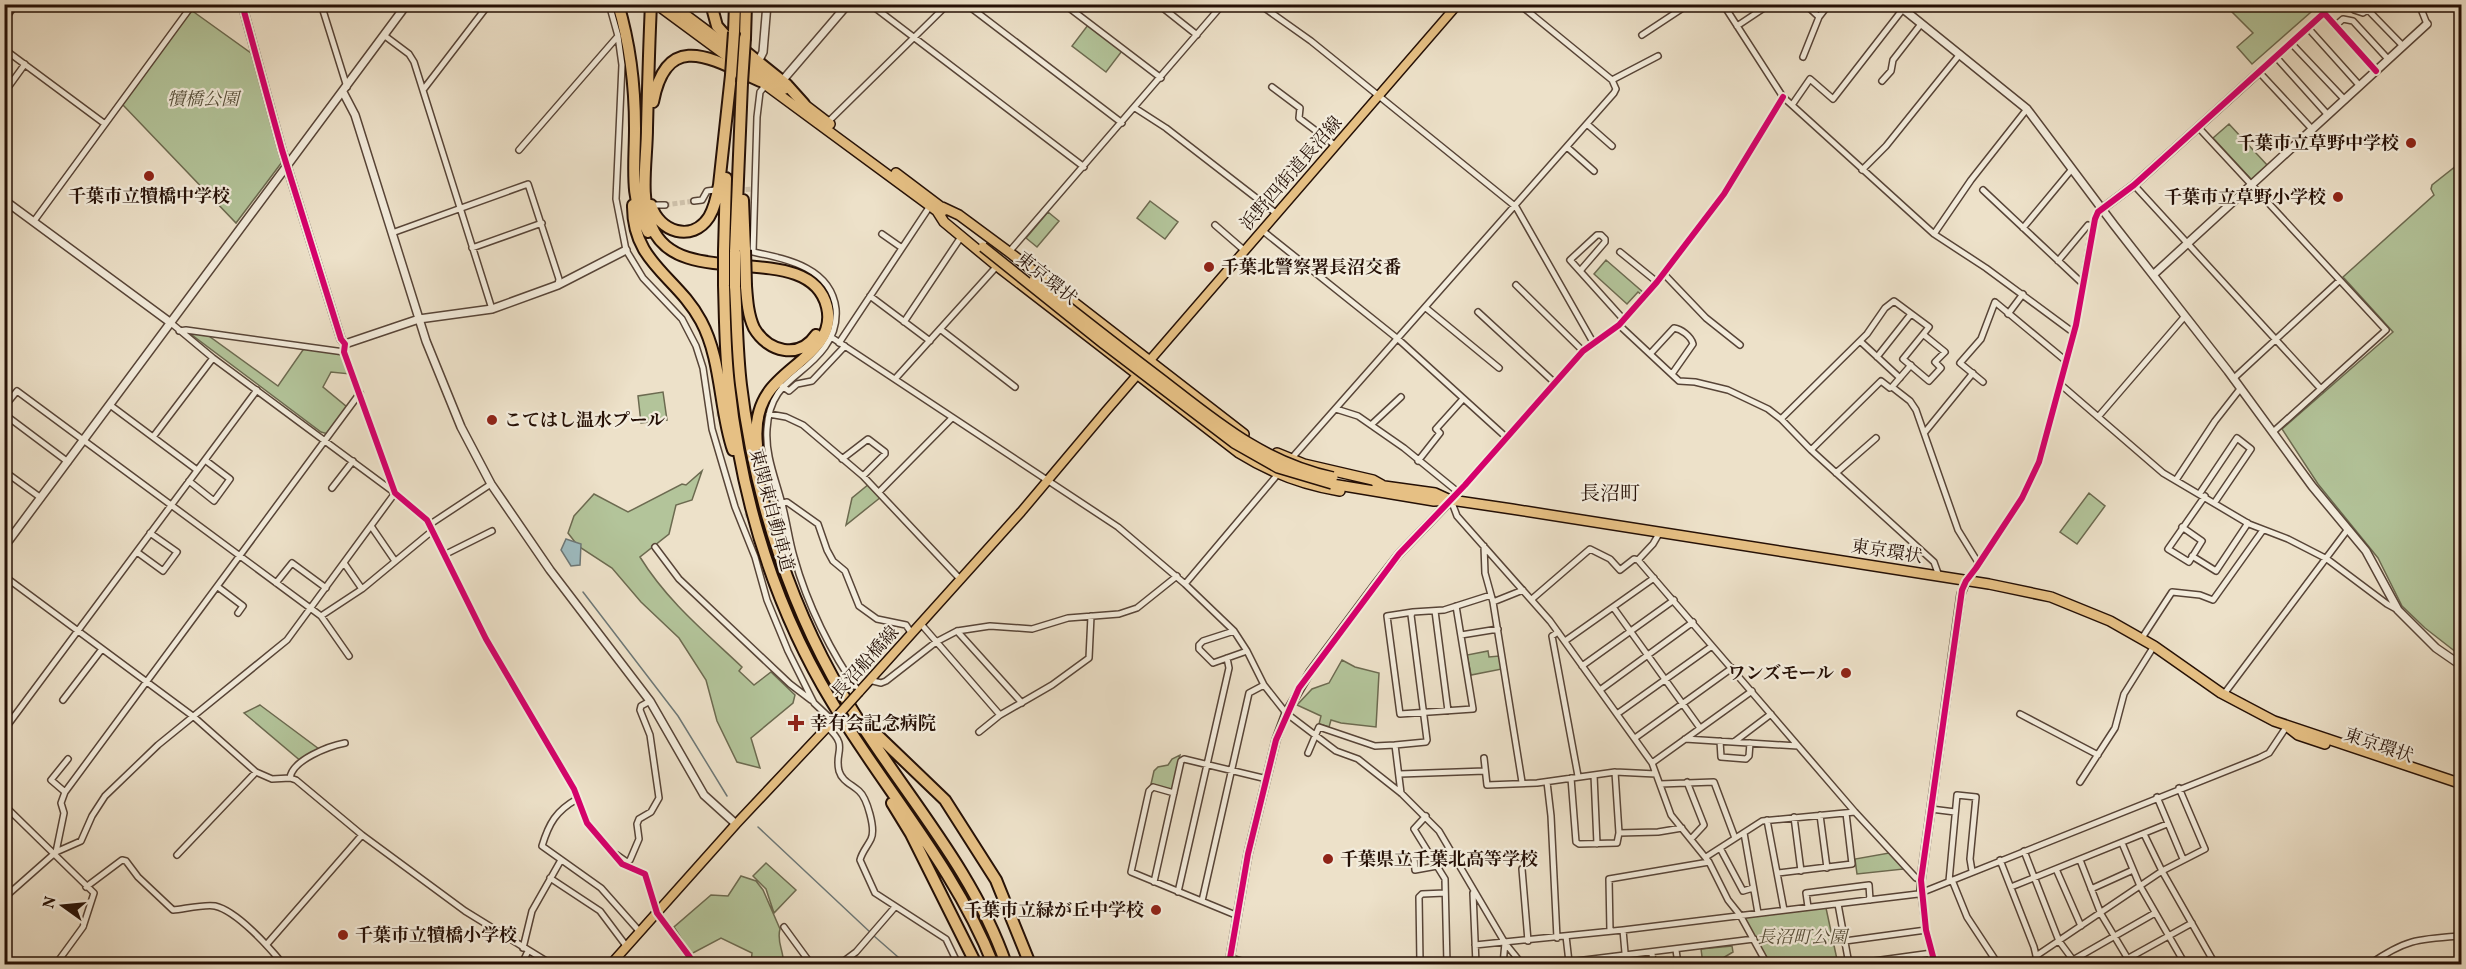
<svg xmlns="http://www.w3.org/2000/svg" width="2466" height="969" viewBox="0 0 2466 969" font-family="Vollkorn,'Noto Serif JP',serif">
	<rect width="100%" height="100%" fill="#ede1c9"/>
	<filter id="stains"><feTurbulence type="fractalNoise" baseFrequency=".00333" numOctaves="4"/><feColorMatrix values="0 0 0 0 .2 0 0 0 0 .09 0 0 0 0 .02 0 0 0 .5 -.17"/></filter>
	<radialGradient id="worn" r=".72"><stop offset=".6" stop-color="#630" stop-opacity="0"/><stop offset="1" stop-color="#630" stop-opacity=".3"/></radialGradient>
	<path fill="#b3c49a" stroke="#6c6a50" stroke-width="1.5" d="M2225,5H2319L2252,64L2237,47L2253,33Z
		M191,10L255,56L282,162L236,223L122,104Z
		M1088,25L1122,51L1106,72L1072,46Z
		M2229,124L2268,166L2254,179H2251L2213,138Z
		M2461,162V656L2425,628L2402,606L2378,558L2318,484L2282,429L2393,332L2343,277L2434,195L2431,189L2432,185Z
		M1150,201L1178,222L1165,239L1137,218Z
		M1048,212L1059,221L1037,247L1026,238Z
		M1606,260L1644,293L1643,296L1638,292L1627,304L1594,274Z
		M188,332L206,334L278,386L305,347L342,353L350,374L331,372L323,387L347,407L328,434L321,432Z
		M663,392L667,420L641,423L638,396Z
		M702,471L692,500L676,505L669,534L640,557C667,601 705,632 742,667L739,671L754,685L771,672L795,695L793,703L751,738L760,768L737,762L717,721L706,680L679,638L641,602L612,568L578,546L568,533L574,516L594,494L628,512L682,484L686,485Z
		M869,484L881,497L846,525L852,498Z
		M2089,493L2105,506L2077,544L2060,532Z
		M1488,651L1489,657L1499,656L1502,669L1471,675L1467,655Z
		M1342,660L1355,667L1379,673L1376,727L1341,723L1331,720L1329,727L1319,724L1321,716L1297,705L1312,689L1329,683Z
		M260,705L319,749L302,762L244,713Z
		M1180,755L1173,788L1171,790L1151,784L1154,771L1158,767L1168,765L1172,759Z
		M1889,853L1904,869L1857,874L1855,859Z
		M766,863L796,890L774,913L766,889L753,876Z
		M741,876L756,881L763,890L780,929C776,942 785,953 783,964H751L752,953L721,938L691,954L674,927L711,895L728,896Z
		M1826,908L1838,964H1769L1746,920V916Z
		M1732,946L1733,952L1713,964H1703L1701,949Z"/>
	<path fill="#9dbbc0" stroke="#6d7776" stroke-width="1.5" d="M566,539L581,544L580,565L571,566L561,550Z"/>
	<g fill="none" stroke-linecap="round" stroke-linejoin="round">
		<path stroke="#6d7776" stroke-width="1.5" d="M2446,4L2462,19
			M583,592L678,716L727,796
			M758,827L871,933
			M874,936L906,964"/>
		<path stroke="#cfc2ac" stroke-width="5" stroke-dasharray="5 2.5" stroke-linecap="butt" d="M738,190L754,189
			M665,205L694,201
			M709,414H769
			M745,516L775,505"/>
		<g stroke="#574437" stroke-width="8">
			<path id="minor" d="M321,4L347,87
				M609,4L618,36L622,65L616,199L626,250L643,278L682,319L696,346L703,368L712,429L735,507L755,557L767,600L788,651L814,703L833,721
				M870,4L1084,167
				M966,4L1122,123
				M1064,4L1161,78
				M1158,4L1197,35
				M1259,4L1311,41L1516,207L1594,344
				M1519,4L1612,80L1658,56
				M1723,4L1783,97L1934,234L1986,268L2074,333
				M1805,4L1819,17
				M2348,4L2354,10L2363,13L2377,4
				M2419,4L2427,24
				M2368,10L2403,46
				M4,20L16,4
				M1737,26L1770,4
				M2335,26L2343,19L2353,21L2388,59
				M2308,28L2360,86
				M1642,35L1689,4
				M385,36L409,54L414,62L492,309
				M2291,43L2345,100
				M4,49L105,124
				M1803,57L1819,17L1829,4
				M2276,57L2328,115
				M1882,81L1891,71L1893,60L1921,24
				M766,85L760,92L757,117L753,252C786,259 831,267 836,309C837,322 833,336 825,347C802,379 770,380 767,429C765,455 776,480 782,504C787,522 789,540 794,557C807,604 831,653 859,692
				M1272,87L1300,108L1299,118L1336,146
				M423,90L489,4
				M4,93L25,64
				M1792,105L1810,79L1833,99L1903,9
				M1135,108L1166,128L1277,214
				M828,122L948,4
				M1587,124L1612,146
				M2198,127L2386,330L2273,432
				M2312,129L2259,72L2324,13L2376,71
				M1567,147L1594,171
				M519,150L618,36
				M1862,170L1886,146L1960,54
				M2134,185L2321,389
				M1983,190L2083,284
				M694,201L702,200L707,191L715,190
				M656,205H665
				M34,221L193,4
				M1215,225L1245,251
				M2023,228L2072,169
				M1263,231L1398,339L1507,438
				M392,233L528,184L559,279L558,285
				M882,234L902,248
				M1934,234L1971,180L2027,109
				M472,248L542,223
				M1009,252L1223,4
				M1620,252L1657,282
				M2058,261L2088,225L2093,228
				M1580,271L1605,242V239L1601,235H1597L1570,260L1624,320
				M1664,274L1706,318L1740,345
				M1516,285L1583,351
				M870,296L930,341
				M1426,308L1499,368
				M1478,312L1555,383
				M2008,314L2023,294
				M904,322L961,237
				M1619,325L1679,381L1695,382L1728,390L1768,409L1781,419L1811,450L1934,562L1939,576
				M940,329L1015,387
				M179,331L186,330L344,352
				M831,337L1118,527L1185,584L1234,631L1247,651L1264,685L1286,713L1336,751L1358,759L1401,793L1439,831L1505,943L1522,964
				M1860,341L1900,378
				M839,343L930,206
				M345,344L344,352L395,493L427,520L486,639L574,789L587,823L622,864L645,874L657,913L695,964
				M1650,354L1674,328C1681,329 1691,336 1693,344L1672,374
				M1877,357L1911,314
				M895,379L997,266
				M2233,379L2339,281
				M1983,382L1960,363L1981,339L1995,302L2066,361
				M2060,384L2163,473L2249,524L2288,539L2327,559L2387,604L2398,610
				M782,386L789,391L797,384L812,381L845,346
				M1892,387L1911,365
				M110,405L197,470
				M4,407L17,391L321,616L349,656
				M1336,409L1358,416L1404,448L1458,492
				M4,414L68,462
				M769,414L786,417L803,425L863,476L961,580
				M2098,417L2185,316
				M1781,419L1867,334L1885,308L1894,301L1929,327L1903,359L1929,381L1941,368L1935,362L1945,352L1924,335
				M1371,425L1401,397
				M1925,432L1973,373
				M153,437L213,358
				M1811,450L1881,381L1890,388L1892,387L1910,401L1916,410L1958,530L1979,564
				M842,459L868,439L885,452V454L863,476
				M1291,459L1614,93L1616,89L1612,80
				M1418,461L1440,433L1436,429L1463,399
				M4,471L41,498
				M1836,473L1876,438
				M2176,480L2215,421L2240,389
				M189,481L214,501L230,479L205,460
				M332,488L353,461
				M879,492L952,418
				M2200,493L2237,438L2251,449L2215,502
				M775,505L787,502L818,524L827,550L833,561L845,571L859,606L877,619L906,625L912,634
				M429,525L491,484
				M371,526L395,561
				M2182,527L2202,541L2189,562L2168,549L2205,496
				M1484,546L1485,573L1493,602L1522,782
				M655,547L679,579L790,684L811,700
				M137,552L163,571L177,552L150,533
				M444,555L492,531
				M2192,556L2216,571L2248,523
				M1638,560L1855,812L1916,878L1921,880
				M344,563L362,589
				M4,576L194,717L256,772L272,779L290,778L296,780L362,835L465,911L551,964
				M1966,581L1976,568L2022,498L2039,462L2076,325L2091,237L2095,219L2102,209
				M276,583L292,563L326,588
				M1185,584L1278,474
				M218,587L243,606L238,613
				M1532,599L1590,549L1610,559L1620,570L1634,559L1638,560L1653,544L1660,532
				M1493,602L1523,590
				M1613,607L1700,728
				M1435,611L1448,711
				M1413,612L1387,616L1400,714L1473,709L1456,606
				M321,616L362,589L432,531
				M921,624L1000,715
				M957,631L1022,703
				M1234,631L1203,641L1199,645V649L1213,663L1247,651
				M1558,632L1552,636L1578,776
				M1461,635L1498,629
				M2142,638L2172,592L2200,595L2213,600L2263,530
				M1565,641L1654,578
				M1582,666L1674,600
				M869,680L881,683L886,681L936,642L957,631L990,626L1032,629L1068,618L1119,614L1137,608L1177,576
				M1600,690L1693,622
				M2224,694L2348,529
				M63,700L102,649
				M1617,714L1712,646
				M2020,714L2098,755
				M828,728C849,747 834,751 839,771C842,781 851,784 859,791C867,798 876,829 871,839C867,847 862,852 860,860L875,893L946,939L958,964
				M4,730L257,390
				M979,732L1000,715L1052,685L1089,658L1091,616
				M1635,738L1732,668
				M1685,739L1798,746
				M1720,741L1721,757L1746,759L1749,756L1750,743
				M1734,742L1771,714
				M1308,753L1319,727L1375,746L1395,745
				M1484,758L1487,785L1537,783L1615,772L1656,774
				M1652,763L1752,691
				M1400,774L1485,771
				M1594,775L1597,844
				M290,778C292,760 329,746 345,743
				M1571,778L1576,842L1579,844L1617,843L1619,833L1615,772
				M1547,782L1551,816L1557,938
				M1687,782L1704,825L1691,839
				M2080,782L2115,728L2124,694L2154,646
				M1660,784L1714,782L1735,838
				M65,792L51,780L68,759
				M1174,793L1153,787L1149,791L1131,872L1238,916
				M1401,793L1395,745L1426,742L1427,740L1411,615L1413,612L1444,610L1491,595
				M2157,797L2183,859
				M577,799C556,811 549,823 542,846L601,888L640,932
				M4,805L94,893L83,927L56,964
				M1931,809L1955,812
				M1820,815L1827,868
				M1426,816L1414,829L1445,879L1447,964
				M1794,817L1801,871
				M1767,820L1784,910
				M1619,833L1658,832L1682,828
				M1744,833L1758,913
				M2144,834L2162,871L2215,964
				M2122,843L2140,886L2185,964
				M1720,848L1743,891L1753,888
				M2024,851L2059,941L2073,960L2075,964
				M56,852L81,841L92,816L105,796L158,745L287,640L395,493L213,358L171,323
				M177,855L256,772
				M617,855L627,862L630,860L639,839L637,824L639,819L651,812L659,798L650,735L640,710L641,706L650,701
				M1414,857L1415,870L1437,866
				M1706,857L1762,821L1855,812
				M2000,860L2034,947L2038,964
				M2080,860L2101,914L2131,964
				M1522,869L1528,941
				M2056,869L2081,926
				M1778,873L1852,864L1846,813
				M550,878L600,911L627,947
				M1952,880L1967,917L1998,964
				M1949,881L1957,795L1976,797L1970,859L1972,871
				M1154,882L1181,761L1184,759L1267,779
				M86,887L122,860L126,861L138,877L173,910C184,909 205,904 215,906C237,911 269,947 283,964
				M2011,887L2167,824
				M2091,889L2133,870
				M1178,892L1229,668L1227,658
				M1473,893L1476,964
				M1921,893L1926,930L1935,964
				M4,898L56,852L64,813L61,803L65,792L360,393
				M1202,901L1249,693L1264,685
				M1838,904L1849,964
				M1808,907L1806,893L1869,885L1870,900
				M784,927L811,964
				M1623,930L1626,964
				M1610,931L1609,879L1709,862
				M1566,936L1569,962
				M1845,941L1926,930
				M267,944L362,835
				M1475,945L1623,930L1918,894L2259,758L2269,753L2287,726
				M523,948L532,911L561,860
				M1676,950L1678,964
				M1652,953L1653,964
				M2036,956L2162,871L2205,849L2179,788
				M2073,960L2155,913
				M522,964L528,951
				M840,964L856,952L895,907
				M1418,964L1420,962L1419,897L1422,894L1445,893
				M1503,964L1505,943
				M1552,964L1754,939
				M1767,964L1740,915L1728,900L1709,862L1671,815L1652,763L1550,621L1457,516L1451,500L1583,351L1619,325L1657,282L1724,194L1783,97
				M1852,964L1932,953
				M2118,964L2192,923
				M2171,964L2181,959
				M2370,964C2406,939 2418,939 2462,936"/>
		</g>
		<g stroke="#574437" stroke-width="10">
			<path id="tertiary" d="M242,4L282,150L341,339L345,344L419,319L492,309L558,285L626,250
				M1897,4L2027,109L2114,225L2228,371L2312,486L2366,551L2398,610L2436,648L2462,666
				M758,62L763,52L767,4
				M782,81L848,4
				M343,92L355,115L426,341L461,427L491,484L550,570L650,701L704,795L736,824
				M4,200L171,323
				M2102,209L2134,185L2259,72
				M2153,275L2427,24
				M4,547L407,4
				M1921,893V880L1961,594L1966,581
				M1231,959L1249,964
				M1229,964L1248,854L1276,740L1286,713L1310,672L1375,585L1399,554L1451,500"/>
		</g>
		<g stroke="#251006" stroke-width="11">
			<path id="primary" d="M859,692L1021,512L1106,411L1458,4
				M611,964L736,824L833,721"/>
		</g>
		<g stroke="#251006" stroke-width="12">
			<path id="trunk" d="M656,4L941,214
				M671,4L785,89
				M800,101L830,124
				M896,173L945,210
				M942,207L959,215L1009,252L1244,434
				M937,211L944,222L997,266L1239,453C1271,473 1303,485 1340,491
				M1277,453L1304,464L1373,480L1382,485
				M1332,484L1434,501L1451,500L1512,509L1989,584L2051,597L2110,621L2154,646L2221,693L2274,721L2462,784
				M1377,485L1435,493L1448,499
				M2289,728L2298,735L2325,744"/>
		</g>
		<g stroke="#251006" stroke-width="14">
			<path id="motorway" d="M618,4C630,44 635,87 635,128C635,166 629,198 648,232
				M651,4C649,46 648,87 647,128C647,160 639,197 652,227C679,294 810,237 827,307C837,348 786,365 768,393C757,409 755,426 757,445
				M711,4L717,26L725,35L787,85L804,104
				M734,32L735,4
				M745,38L746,4
				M653,102C667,28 714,60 760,81
				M743,200L745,250
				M633,205C632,263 677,276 701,321C722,360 719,409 733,450
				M651,205C659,232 692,243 709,217C715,207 717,196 719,185L731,75
				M724,251L726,178
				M735,252L742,83
				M724,285C725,318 725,352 729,385C741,496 774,606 832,702C885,790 955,868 993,964
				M735,286C737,319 737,352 741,385C755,500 792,615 854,713C906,796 974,871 1006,964
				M746,286C747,300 748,315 754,328C768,352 799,360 816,335
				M870,728L945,800L996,880L1030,964
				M892,803L911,834L976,964"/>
		</g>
		<use href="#minor" stroke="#f3ecdc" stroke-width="5"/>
		<use href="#tertiary" stroke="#f3ecdc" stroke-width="7"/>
		<use href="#primary" stroke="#e6c084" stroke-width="8"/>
		<use href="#trunk" stroke="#e6c084" stroke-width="9"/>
		<use href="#motorway" stroke="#e6c084" stroke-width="10"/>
		<g stroke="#251006" stroke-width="11" stroke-linecap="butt">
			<path id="primary-bridge" d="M833,721L859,692"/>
		</g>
		<g stroke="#251006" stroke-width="12" stroke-linecap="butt">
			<path id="trunk-bridge" d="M983,247L1104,344L1234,443L1278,468L1332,484
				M1034,280C1077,314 1120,348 1164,381C1218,423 1264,462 1333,477"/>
		</g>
		<g stroke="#251006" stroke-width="14" stroke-linecap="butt">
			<path id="motorway-bridge" d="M731,75L734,32
				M742,83L745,38
				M745,250L746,286
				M724,251V285
				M735,252V286"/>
		</g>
		<use href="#primary-bridge" stroke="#e6c084" stroke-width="8"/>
		<use href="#trunk-bridge" stroke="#e6c084" stroke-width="9"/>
		<use href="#motorway-bridge" stroke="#e6c084" stroke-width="10"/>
		<g stroke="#f3ecdc" stroke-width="10">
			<path id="cycleway" d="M242,4L282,150L341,339L345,344L344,352L395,493L427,520L486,639L574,789L587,823L622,864L645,874L657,913L695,964
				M1229,964L1248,854L1276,740L1299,688L1399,554L1465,485L1583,351L1619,325L1657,282L1724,194L1783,97
				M1935,964L1926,930L1921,880L1962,590L1966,581L1976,568L2022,498L2039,462L2076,325L2095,219L2098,212L2134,185L2324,13L2376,71"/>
		</g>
		<use href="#cycleway" stroke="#d6006c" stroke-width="6"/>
	</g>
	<g fill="#8f2418" stroke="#f3ecdc" stroke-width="2">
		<circle cx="2411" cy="143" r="6"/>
		<circle cx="149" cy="176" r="6"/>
		<circle cx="2338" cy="197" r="6"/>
		<circle cx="1209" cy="267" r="6"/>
		<circle cx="492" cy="420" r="6"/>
		<circle cx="1846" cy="673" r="6"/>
		<path d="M793 714h6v6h6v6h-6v6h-6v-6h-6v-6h6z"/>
		<circle cx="1328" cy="859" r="6"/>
		<circle cx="1156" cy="910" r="6"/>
		<circle cx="343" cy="935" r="6"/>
	</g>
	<g text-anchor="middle" stroke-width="4.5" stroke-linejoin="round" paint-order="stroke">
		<g font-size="18" font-style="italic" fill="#574f3a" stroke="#f3ecdc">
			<text x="203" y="105">犢橋公園</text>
			<text x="1802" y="943">長沼町公園</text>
		</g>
		<g font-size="18" font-weight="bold" fill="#251006" stroke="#f3ecdc" text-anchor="start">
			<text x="2399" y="149" text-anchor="end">千葉市立草野中学校</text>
			<text x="149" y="202" text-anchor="middle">千葉市立犢橋中学校</text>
			<text x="2326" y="203" text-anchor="end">千葉市立草野小学校</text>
			<text x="1221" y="273">千葉北警察署長沼交番</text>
			<text x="504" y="426">こてはし温水プール</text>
			<text x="1834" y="679" text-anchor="end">ワンズモール</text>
			<text x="810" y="729">幸有会記念病院</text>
			<text x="1340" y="865">千葉県立千葉北高等学校</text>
			<text x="1144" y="916" text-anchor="end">千葉市立緑が丘中学校</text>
			<text x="355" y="941">千葉市立犢橋小学校</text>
		</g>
		<g font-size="18" fill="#251006" stroke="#f3ecdc">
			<text transform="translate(1291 173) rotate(-49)" y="6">浜野四街道長沼線</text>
			<text transform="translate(1047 278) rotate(39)" y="6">東京環状</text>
			<text transform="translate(772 510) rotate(75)" y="6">東関東自動車道</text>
			<text transform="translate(1887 551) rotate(9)" y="6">東京環状</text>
			<text transform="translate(865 662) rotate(-48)" y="6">長沼船橋線</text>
			<text transform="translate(2379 745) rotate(19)" y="6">東京環状</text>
		</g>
		<g font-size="20" fill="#251006" stroke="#f3ecdc">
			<text x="1610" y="500">長沼町</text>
		</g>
	</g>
	<rect width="2466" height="969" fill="none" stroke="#ede1c9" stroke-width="24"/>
	<rect x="6" y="6" width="2454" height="957" fill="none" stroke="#251006" stroke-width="3"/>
	<rect x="12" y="12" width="2442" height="945" fill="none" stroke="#251006" stroke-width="1.5"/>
	<g transform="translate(63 906) rotate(285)" stroke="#f3ecdc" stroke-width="4.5" paint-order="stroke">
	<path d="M0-4.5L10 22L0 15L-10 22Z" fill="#251006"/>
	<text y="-9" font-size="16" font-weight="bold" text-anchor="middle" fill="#251006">N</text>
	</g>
	<rect width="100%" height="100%" filter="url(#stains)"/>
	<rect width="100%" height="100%" fill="url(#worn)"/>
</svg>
